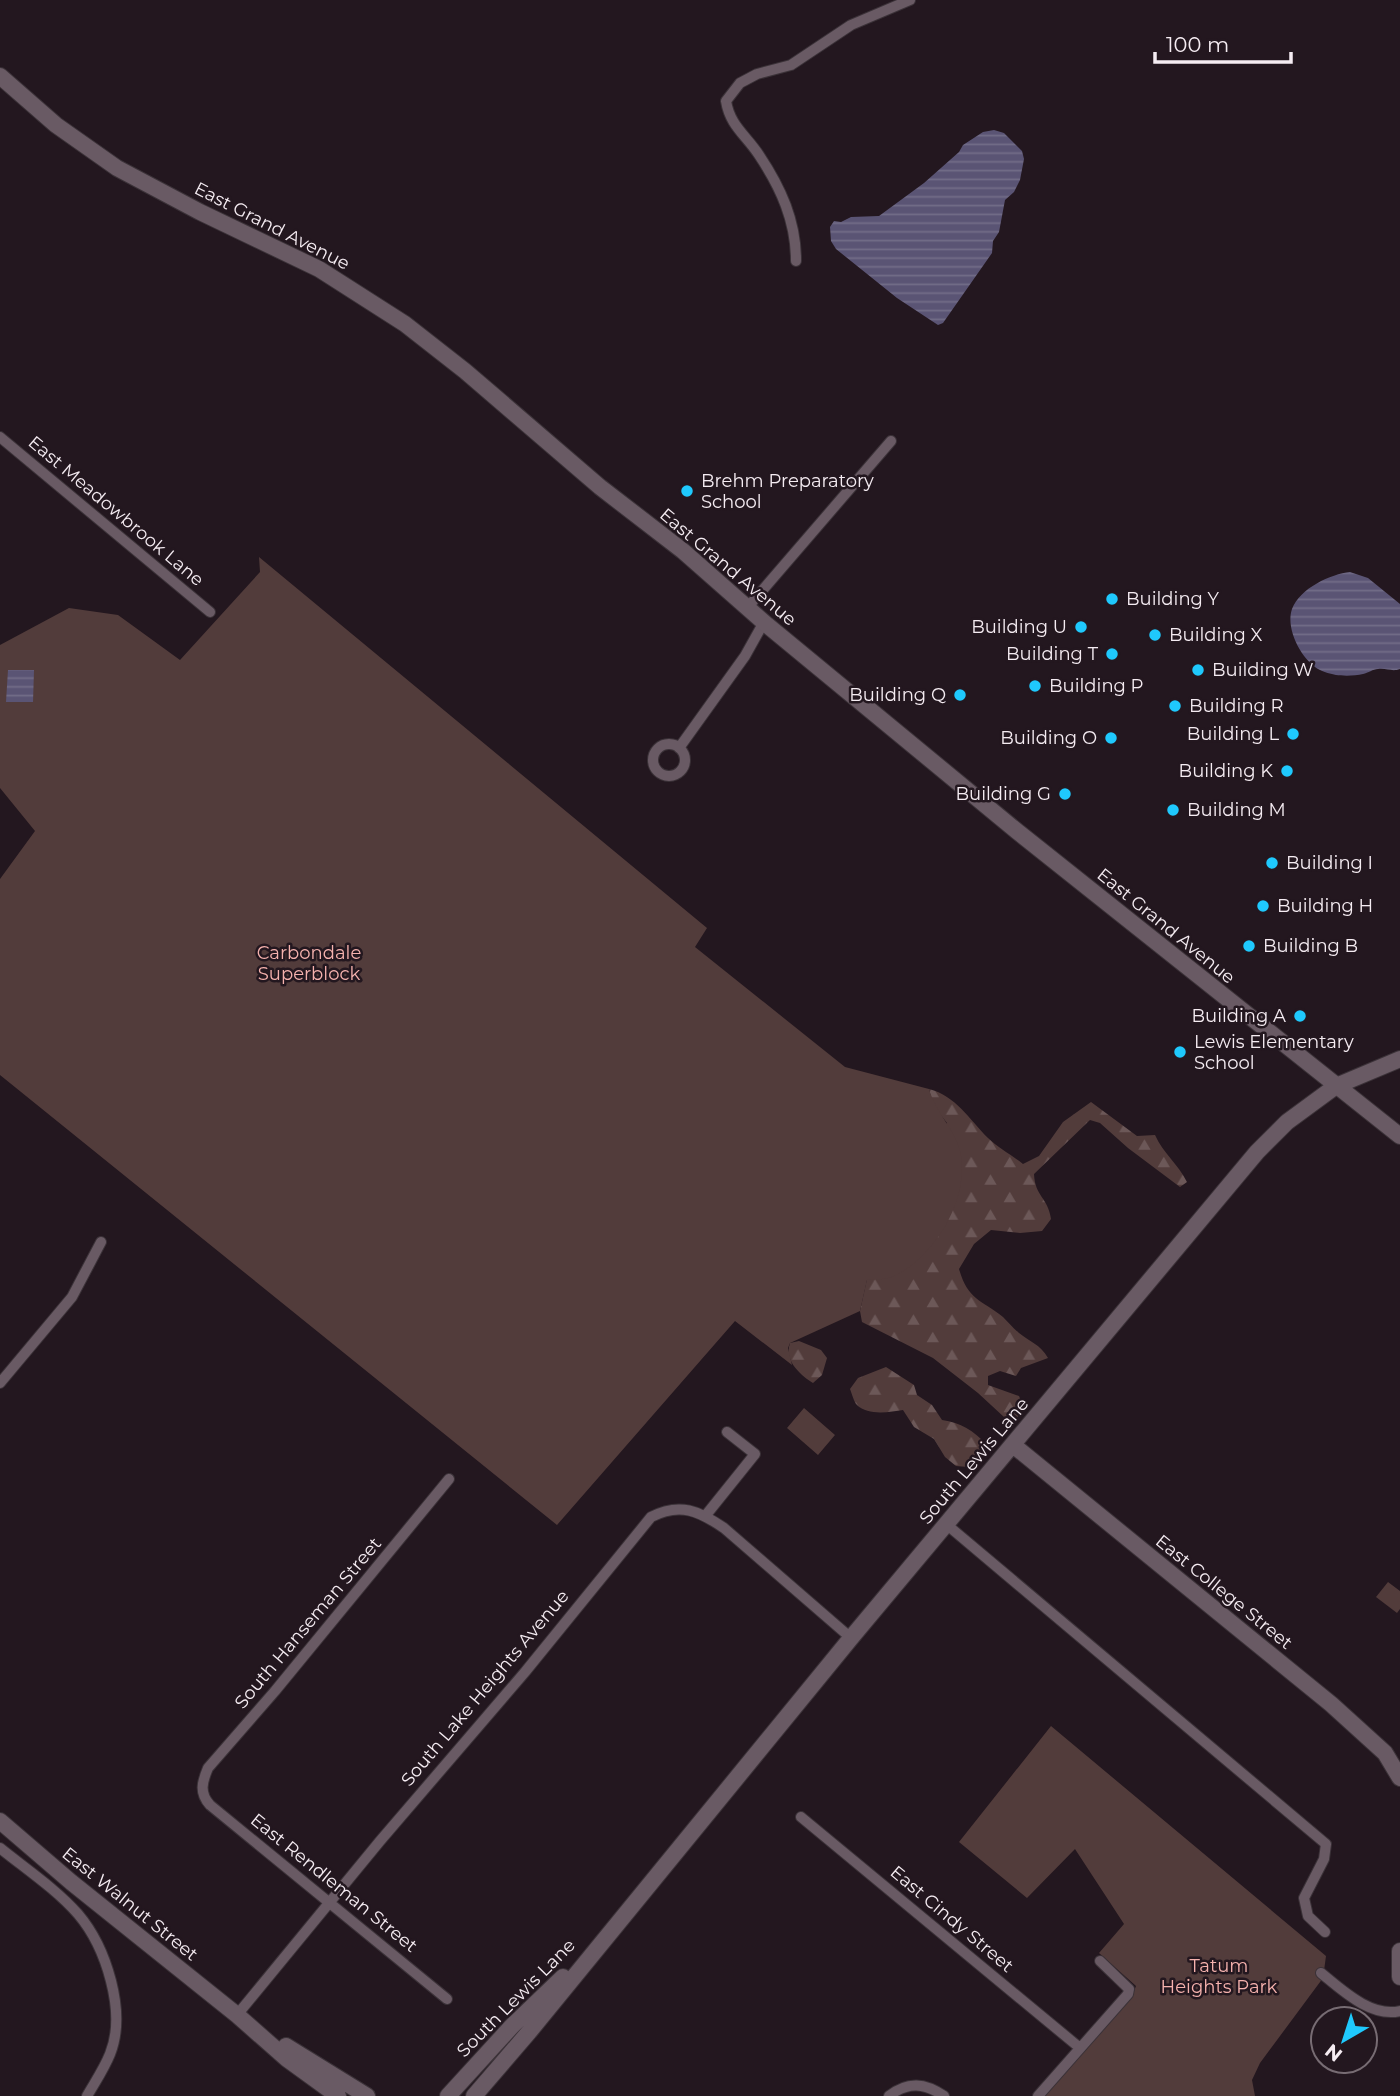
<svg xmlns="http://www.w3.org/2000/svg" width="1400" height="2096" viewBox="0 0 1400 2096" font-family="Montserrat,sans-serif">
	<defs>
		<pattern id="forest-firs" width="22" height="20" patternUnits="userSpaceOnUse" patternTransform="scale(1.75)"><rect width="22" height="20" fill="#523c3b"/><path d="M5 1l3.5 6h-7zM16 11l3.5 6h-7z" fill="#6c5858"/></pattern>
		<pattern id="water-rules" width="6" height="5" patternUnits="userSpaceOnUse" patternTransform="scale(1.75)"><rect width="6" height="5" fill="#5a5474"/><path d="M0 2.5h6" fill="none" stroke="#726d88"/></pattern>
	</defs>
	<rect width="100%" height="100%" fill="#23171f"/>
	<path fill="url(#forest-firs)" d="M929,1089C956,1096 969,1119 988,1138C998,1148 1012,1155 1023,1164L1039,1156L1063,1122L1091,1102L1137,1136L1155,1135C1163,1153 1178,1164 1187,1182L1180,1187L1128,1148L1100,1123L1090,1120L1034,1174C1035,1197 1048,1197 1051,1219L1042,1231L1020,1233L991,1230L974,1244L959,1269C968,1300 980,1299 1003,1317C1008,1322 1013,1328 1019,1333C1030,1342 1040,1344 1048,1358L1021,1368L1016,1376L1000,1371L988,1376V1385L1019,1396L1024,1408L1016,1419L1004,1417L978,1393L933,1358L862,1322L860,1311L867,1279L947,1123L933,1105Z
		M799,1341L821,1350L827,1358L822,1375L813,1383C799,1374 784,1360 790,1343Z
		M886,1367L914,1385L917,1395L932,1405L942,1420C961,1423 973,1430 987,1445L980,1457L968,1467L956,1466L945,1457L934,1439L914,1427L903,1410C890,1412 868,1416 857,1405C854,1402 852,1394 850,1389L858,1378Z"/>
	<path fill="#523c3b" d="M259,557L707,928L695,947L845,1067L929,1089C936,1113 954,1128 960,1151C971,1197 935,1257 894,1276C886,1280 875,1279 867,1280L860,1311L790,1343L788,1348L792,1365L735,1321L557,1525L0,1075V879L35,831L0,788V645L69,608L118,615L180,660L260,572Z
		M804,1408L835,1435L818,1455L787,1428Z
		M1388,1582L1400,1591V1609L1397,1613L1376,1597Z
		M1051,1726L1326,1956L1323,1978L1260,2063L1252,2080L1255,2096H1044L1132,1996L1136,1986L1099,1953L1124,1924L1075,1849L1027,1898L959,1842Z"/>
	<path fill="url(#water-rules)" d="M994,130L1004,133L1022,151L1024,159L1020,180L1014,192L1005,200L999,232L993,241L992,253L943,323L938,325L897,298L836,249L831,241L830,227L834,221L841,222L851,217L879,216L924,183L959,152L963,145L983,132Z
		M1350,572L1368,578L1400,604V669C1392,672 1387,668 1378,669C1373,669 1368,673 1363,674C1355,676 1343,676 1336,675C1331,674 1324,672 1320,670C1302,661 1285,629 1292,609C1300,588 1331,574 1350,572Z
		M8,670H34L33,702H6Z"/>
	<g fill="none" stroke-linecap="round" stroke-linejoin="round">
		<g stroke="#3b3238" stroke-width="12">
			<path id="street" d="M796,261C796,221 781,188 759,155C746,135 730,126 726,101L740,83L757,74L791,65L851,25L910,0
				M0,437L210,612
				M748,607L891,441
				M653 760a16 16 0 1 1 32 0a16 16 0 1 1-32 0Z
				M679,748L745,656L764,622
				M0,1383L72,1297L101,1242
				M706,1515L755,1454L727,1432
				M946,1524L1326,1844L1324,1859L1304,1898L1308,1916L1325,1932
				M801,1817L1080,2048
				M0,1848C26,1869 56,1889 78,1914C106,1947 127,2012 110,2054C104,2069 95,2082 87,2096
				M1321,1973C1342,1990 1371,2018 1400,2011
				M447,1999L210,1805C199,1793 202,1782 208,1768L275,1691L449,1479
				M237,2015L380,1841L525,1672L651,1517C680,1502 699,1511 724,1528L851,1638
				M889,2096C908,2081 925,2083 944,2096
				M1038,2096L1128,1994L1129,1989L1100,1961"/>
		</g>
		<g stroke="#3b3238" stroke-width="18">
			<path id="secondary" d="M0,76L56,125L117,168L200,212L319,269L405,324L465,371L600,487L683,551L767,625L1018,832L1400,1136
				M1013,1445L1331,1704L1385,1753L1400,1778
				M0,1821L71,1882L237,2015L287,2059L338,2096
				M1400,1951V1977
				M286,2046L367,2096
				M448,2096L512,2026L563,1977
				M474,2096L529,2032L851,1638L1257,1152L1287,1122L1336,1086L1400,1059"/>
		</g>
		<use href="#street" stroke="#695a64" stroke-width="10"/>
		<use href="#secondary" stroke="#695a64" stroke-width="16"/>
	</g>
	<g fill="#1fc9fd" stroke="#23171f" stroke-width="2.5">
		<circle cx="687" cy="491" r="7"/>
		<circle cx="1112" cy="599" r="7"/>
		<circle cx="1081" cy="627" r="7"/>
		<circle cx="1155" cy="635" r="7"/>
		<circle cx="1112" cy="654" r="7"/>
		<circle cx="1198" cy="670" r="7"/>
		<circle cx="1035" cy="686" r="7"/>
		<circle cx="960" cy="695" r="7"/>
		<circle cx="1175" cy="706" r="7"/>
		<circle cx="1293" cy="734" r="7"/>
		<circle cx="1111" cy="738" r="7"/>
		<circle cx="1287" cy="771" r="7"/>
		<circle cx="1065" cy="794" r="7"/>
		<circle cx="1173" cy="810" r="7"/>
		<circle cx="1272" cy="863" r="7"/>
		<circle cx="1263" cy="906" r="7"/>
		<circle cx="1249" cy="946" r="7"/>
		<circle cx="1300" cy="1016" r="7"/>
		<circle cx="1180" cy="1052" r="7"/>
	</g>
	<g text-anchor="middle" stroke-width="5" stroke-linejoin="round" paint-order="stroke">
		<g font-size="18" fill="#f5ecf2" stroke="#23171f">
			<text transform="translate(272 226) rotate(27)" y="6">East Grand Avenue</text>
			<text transform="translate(116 511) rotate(40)" y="6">East Meadowbrook Lane</text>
			<text transform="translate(728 567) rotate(40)" y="6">East Grand Avenue</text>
			<text transform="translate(1166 926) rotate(39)" y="6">East Grand Avenue</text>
			<text transform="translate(974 1461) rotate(-50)" y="6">South Lewis Lane</text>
			<text transform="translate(1224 1592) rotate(39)" y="6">East College Street</text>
			<text transform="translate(308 1623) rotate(-50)" y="6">South Hanseman Street</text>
			<text transform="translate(485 1688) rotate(-50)" y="6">South Lake Heights Avenue</text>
			<text transform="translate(334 1883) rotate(39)" y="6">East Rendleman Street</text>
			<text transform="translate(130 1904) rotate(39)" y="6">East Walnut Street</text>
			<text transform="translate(952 1919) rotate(40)" y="6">East Cindy Street</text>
			<text transform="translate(516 1998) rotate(-45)" y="6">South Lewis Lane</text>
		</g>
		<g font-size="18" fill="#f5ecf2" stroke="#23171f" text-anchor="start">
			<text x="701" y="487">Brehm Preparatory<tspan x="701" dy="21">School</tspan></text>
			<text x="1126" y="605">Building Y</text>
			<text x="1067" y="633" text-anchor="end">Building U</text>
			<text x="1169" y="641">Building X</text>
			<text x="1098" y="660" text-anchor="end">Building T</text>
			<text x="1212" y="676">Building W</text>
			<text x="1049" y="692">Building P</text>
			<text x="946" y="701" text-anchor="end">Building Q</text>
			<text x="1189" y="712">Building R</text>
			<text x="1279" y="740" text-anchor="end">Building L</text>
			<text x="1097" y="744" text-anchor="end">Building O</text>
			<text x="1273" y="777" text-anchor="end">Building K</text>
			<text x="1051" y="800" text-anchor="end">Building G</text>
			<text x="1187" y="816">Building M</text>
			<text x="1286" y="869">Building I</text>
			<text x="1277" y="912">Building H</text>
			<text x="1263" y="952">Building B</text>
			<text x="1286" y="1022" text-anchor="end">Building A</text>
			<text x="1194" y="1048">Lewis Elementary<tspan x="1194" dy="21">School</tspan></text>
		</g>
		<g font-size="18" fill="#f6b2ae" stroke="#23171f">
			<text x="309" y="959">Carbondale<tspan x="309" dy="21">Superblock</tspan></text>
			<text x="1219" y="1972">Tatum<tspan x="1219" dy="21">Heights Park</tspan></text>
		</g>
	</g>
	<g transform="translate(1344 2040) rotate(219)"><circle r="33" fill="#23171f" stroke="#776c73" stroke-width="2"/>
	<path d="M0-5L12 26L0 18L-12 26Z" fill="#1fc9fd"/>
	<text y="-10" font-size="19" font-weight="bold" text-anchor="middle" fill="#f5ecf2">N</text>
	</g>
	<path d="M1155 52v10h136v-10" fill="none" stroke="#f5ecf2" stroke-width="3.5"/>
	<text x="1166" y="52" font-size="21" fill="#f5ecf2" stroke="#23171f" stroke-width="5" paint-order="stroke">100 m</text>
</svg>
